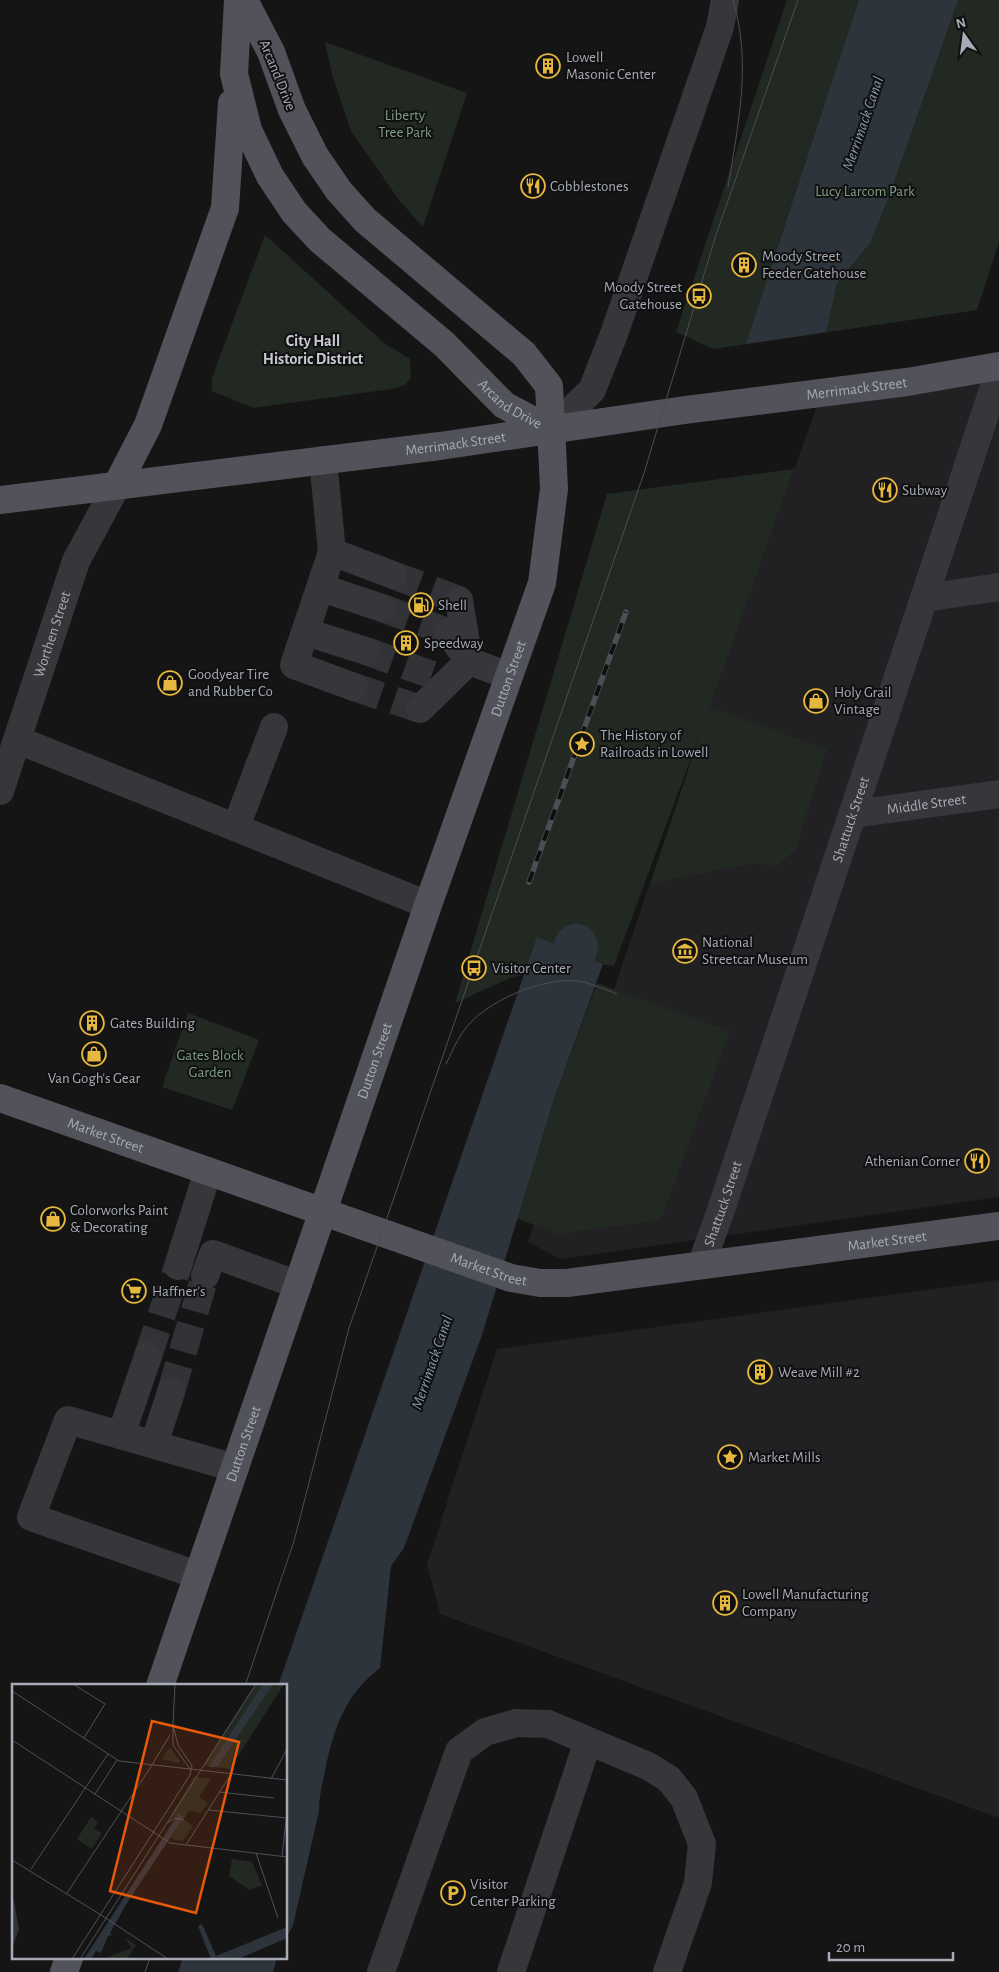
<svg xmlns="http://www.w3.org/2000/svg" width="999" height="1972" viewBox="0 0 999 1972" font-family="'Alegreya Sans',sans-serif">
	<rect width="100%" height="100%" fill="#151516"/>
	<path fill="#212123" d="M999,374V1197L560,1259L528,1242L732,642L820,398Z
		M999,1280V1818L440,1614L427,1564L497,1349Z"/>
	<path fill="#212922" d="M787,0H999V242L977,310L714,349L676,332Z
		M325,42L467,93L423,227L399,200L351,131L332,74Z
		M265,235L384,343L410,359L411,378L405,385L392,389L253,408L212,391V378Z
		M794,469L710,707L827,749L796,849L775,868L756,863L651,883L701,731L614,966L576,961L510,978L455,1003L607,494Z
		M597,983L730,1031L661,1220L557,1234L516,1218L552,1105Z
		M188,1013L259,1040L232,1110L162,1087Z"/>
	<path fill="#2e343b" d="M859,0H958L889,196L870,243L837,283L826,332L746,344Z
		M537,937L603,964L552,1105L482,1335L404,1548L391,1566L380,1668C346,1694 335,1725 326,1766C323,1781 319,1795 319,1811L293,1925L286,1939V1686H278Z
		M183,1958H277L273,1972H178Z"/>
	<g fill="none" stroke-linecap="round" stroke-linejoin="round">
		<path stroke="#2e343b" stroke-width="44" d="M554,1009L576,946"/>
		<path stroke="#323336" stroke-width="28" stroke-dasharray="28 14" stroke-linecap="butt" d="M393,575L459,600
			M382,608L448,632
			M366,651L432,675
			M354,687L420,709
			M148,1356L178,1266
			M171,1392L205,1276"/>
		<g stroke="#36363b" stroke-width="28">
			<path d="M551,430L592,390L614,334L720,27L725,0"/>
			<path d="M323,460L332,552L294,665L354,687"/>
			<path d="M332,552L393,575"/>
			<path d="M322,588L382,608"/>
			<path d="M924,598L999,587"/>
			<path d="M459,600L468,655"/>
			<path d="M306,632L366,651"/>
			<path d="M448,632L469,661L509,676"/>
			<path d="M420,709L469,661"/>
			<path d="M18,740L428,905"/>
			<path id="s1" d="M0,791L76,561L117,485"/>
			<path id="s2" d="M853,814L999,794"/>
			<path d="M236,827L274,727"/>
			<path id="s3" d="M701,1265L720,1213L999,372"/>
			<path d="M178,1266L208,1171"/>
			<path d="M205,1276L213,1254L298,1285"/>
			<path d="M121,1435L148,1356"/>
			<path d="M154,1444L171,1392"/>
			<path d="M197,1575L31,1517L68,1420L235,1468"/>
			<path d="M381,1972L459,1751L485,1732L516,1723L548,1724L648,1766L669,1779L684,1798L702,1844L698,1883L667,1972"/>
			<path d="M511,1972L588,1741"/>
		</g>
		<g stroke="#52535a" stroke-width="28">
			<path id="s4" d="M238,0L234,74L248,130L270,176L294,212L320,240L444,344L504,405L551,430"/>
			<path d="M117,485L148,425L225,208L232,103"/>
			<path id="s5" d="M0,500L440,446L685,410L907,382L999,366"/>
			<path id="s6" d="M0,1098L511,1278L540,1283H567L999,1226"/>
			<path id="s7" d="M160,1686L428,905L542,583L554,489L549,386L524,354L365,220L339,191L315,156L292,110L271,52L244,0"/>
			<path d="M64,1972L69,1958"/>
		</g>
		<path stroke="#4d4e54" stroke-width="1" d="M728,187C738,125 752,62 733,0
			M446,1064C451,1054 456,1042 462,1033C483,1001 547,974 584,982C595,985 606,990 617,994
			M245,1686L294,1541L349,1328L644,473L715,238L798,0
			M145,1972L150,1958"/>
		<g stroke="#4d4e54" stroke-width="5.5">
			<path id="rail" d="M529,882L626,612"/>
		</g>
		<use href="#rail" stroke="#101011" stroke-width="4" stroke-dasharray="11" stroke-linecap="butt"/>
	</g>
	<defs>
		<g id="building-ring" transform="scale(1.25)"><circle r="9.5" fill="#101011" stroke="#e6b83d" stroke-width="1.5"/><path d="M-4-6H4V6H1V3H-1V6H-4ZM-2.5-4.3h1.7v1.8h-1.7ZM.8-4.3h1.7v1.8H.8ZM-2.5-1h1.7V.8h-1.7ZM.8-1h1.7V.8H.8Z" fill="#e6b83d"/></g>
		<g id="restaurant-ring" transform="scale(1.25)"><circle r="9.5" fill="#101011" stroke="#e6b83d" stroke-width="1.5"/><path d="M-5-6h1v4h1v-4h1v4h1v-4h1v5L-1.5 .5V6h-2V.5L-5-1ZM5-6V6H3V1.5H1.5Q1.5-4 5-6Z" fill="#e6b83d"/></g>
		<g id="bus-ring" transform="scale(1.25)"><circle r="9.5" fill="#101011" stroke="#e6b83d" stroke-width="1.5"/><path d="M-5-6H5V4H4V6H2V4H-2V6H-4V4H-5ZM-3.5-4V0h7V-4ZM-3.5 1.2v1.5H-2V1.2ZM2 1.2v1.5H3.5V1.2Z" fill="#e6b83d"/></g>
		<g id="fuel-ring" transform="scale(1.25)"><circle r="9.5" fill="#101011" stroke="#e6b83d" stroke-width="1.5"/><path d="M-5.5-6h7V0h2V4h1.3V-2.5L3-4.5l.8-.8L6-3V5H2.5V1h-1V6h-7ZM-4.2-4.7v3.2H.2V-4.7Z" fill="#e6b83d"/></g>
		<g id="shop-ring" transform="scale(1.25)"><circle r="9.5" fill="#101011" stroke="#e6b83d" stroke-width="1.5"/><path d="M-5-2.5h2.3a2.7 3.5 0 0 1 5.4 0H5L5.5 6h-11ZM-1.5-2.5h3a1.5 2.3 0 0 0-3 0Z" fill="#e6b83d"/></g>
		<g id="sight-ring" transform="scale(1.25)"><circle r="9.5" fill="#101011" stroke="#e6b83d" stroke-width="1.5"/><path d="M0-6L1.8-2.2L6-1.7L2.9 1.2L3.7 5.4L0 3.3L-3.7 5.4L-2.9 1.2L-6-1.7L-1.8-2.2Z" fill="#e6b83d"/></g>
		<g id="museum-ring" transform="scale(1.25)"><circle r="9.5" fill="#101011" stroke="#e6b83d" stroke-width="1.5"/><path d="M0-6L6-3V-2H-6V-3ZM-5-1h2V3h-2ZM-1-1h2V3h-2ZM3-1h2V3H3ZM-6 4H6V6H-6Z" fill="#e6b83d"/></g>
		<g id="supermarket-ring" transform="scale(1.25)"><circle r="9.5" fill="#101011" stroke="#e6b83d" stroke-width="1.5"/><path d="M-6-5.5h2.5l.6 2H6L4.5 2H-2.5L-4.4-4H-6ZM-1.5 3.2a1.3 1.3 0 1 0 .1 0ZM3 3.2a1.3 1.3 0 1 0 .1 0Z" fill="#e6b83d"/></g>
		<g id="parking-ring" transform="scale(1.25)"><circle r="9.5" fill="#101011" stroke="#e6b83d" stroke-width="1.5"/><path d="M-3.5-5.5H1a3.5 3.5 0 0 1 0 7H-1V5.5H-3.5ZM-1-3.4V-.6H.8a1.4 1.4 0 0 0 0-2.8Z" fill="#e6b83d"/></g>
	</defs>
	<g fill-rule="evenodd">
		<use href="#building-ring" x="548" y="66"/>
		<use href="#restaurant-ring" x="533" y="186"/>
		<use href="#building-ring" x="744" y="265"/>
		<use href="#bus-ring" x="699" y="296"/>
		<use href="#restaurant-ring" x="885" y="490"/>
		<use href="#fuel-ring" x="421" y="605"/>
		<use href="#building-ring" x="406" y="643"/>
		<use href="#shop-ring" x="170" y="683"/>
		<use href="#shop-ring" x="816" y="701"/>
		<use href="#sight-ring" x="582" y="744"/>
		<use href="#museum-ring" x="685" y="951"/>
		<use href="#bus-ring" x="474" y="968"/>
		<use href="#building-ring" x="92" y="1023"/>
		<use href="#shop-ring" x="94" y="1054"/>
		<use href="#restaurant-ring" x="977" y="1161"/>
		<use href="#shop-ring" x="53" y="1219"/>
		<use href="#supermarket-ring" x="134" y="1291"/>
		<use href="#building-ring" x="760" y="1372"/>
		<use href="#sight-ring" x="730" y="1457"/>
		<use href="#building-ring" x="725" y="1603"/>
		<use href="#parking-ring" x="453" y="1893"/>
	</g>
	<g text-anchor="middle" stroke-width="4" stroke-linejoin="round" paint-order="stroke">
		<g font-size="15" fill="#a7abb6" stroke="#101011" text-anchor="start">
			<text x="566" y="62">Lowell<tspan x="566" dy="17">Masonic Center</tspan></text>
			<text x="550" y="191">Cobblestones</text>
			<text x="762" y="261">Moody Street<tspan x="762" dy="17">Feeder Gatehouse</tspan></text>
			<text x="682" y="292" text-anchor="end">Moody Street<tspan x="682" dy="17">Gatehouse</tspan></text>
			<text x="902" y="495">Subway</text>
			<text x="438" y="610">Shell</text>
			<text x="424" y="648">Speedway</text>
			<text x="188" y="679">Goodyear Tire<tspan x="188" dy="17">and Rubber Co</tspan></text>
			<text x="834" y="697">Holy Grail<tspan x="834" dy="17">Vintage</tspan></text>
			<text x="600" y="740">The History of<tspan x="600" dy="17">Railroads in Lowell</tspan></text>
			<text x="702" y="947">National<tspan x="702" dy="17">Streetcar Museum</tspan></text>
			<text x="492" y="973">Visitor Center</text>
			<text x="110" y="1028">Gates Building</text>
			<text x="94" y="1083" text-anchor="middle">Van Gogh's Gear</text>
			<text x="960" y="1166" text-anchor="end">Athenian Corner</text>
			<text x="70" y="1215">Colorworks Paint<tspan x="70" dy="17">&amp; Decorating</tspan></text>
			<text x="152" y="1296">Haffner's</text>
			<text x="778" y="1377">Weave Mill #2</text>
			<text x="748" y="1462">Market Mills</text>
			<text x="742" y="1599">Lowell Manufacturing<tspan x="742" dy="17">Company</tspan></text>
			<text x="470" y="1889">Visitor<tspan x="470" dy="17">Center Parking</tspan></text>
		</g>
		<g font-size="15" fill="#a7abb6" stroke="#101011">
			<text transform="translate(278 75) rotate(68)" y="5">Arcand Drive</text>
			<text dy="5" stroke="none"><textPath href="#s5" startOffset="864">Merrimack Street</textPath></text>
			<text dy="5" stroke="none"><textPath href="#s4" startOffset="516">Arcand Drive</textPath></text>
			<text dy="5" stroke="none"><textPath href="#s5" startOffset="459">Merrimack Street</textPath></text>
			<text dy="5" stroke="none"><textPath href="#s1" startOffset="165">Worthen Street</textPath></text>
			<text dy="5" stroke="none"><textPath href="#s7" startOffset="1066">Dutton Street</textPath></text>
			<text dy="5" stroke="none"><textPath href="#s2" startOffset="74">Middle Street</textPath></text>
			<text dy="5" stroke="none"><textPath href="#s3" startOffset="470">Shattuck Street</textPath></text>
			<text dy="5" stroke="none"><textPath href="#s7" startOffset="661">Dutton Street</textPath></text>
			<text dy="5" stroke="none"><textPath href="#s6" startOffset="112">Market Street</textPath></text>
			<text dy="5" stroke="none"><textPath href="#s3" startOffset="65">Shattuck Street</textPath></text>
			<text dy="5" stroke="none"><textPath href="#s6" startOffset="921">Market Street</textPath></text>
			<text dy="5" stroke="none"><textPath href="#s6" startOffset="518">Market Street</textPath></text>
			<text dy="5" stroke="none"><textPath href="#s7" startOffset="256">Dutton Street</textPath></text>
		</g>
		<g font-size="15" fill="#7f9f83" stroke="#101011">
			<text x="405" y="120">Liberty<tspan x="405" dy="17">Tree Park</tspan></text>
			<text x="865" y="196">Lucy Larcom Park</text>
			<text x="210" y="1060">Gates Block<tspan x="210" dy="17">Garden</tspan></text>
		</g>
		<g font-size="16" font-style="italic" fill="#8096af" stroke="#101011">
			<text transform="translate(862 123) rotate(-71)" y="6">Merrimack Canal</text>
			<text transform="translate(431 1362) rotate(-71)" y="6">Merrimack Canal</text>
		</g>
		<g font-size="16" font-weight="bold" fill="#c8cad2" stroke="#101011">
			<text x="313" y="346">City Hall<tspan x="313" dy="18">Historic District</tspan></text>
		</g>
	</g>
	<g transform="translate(12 1684)">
		<rect width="275" height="275" fill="#151516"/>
		<path d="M243,0H272L218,85L195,82L192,80ZM158,63L168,77L167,79L150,75ZM182,93L199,94L187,113L196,119L189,129L177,127L173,134L158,133ZM79,133L86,138L82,144L90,149L80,165L65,155ZM171,135L181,142L171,157L162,156L159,153ZM220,175L240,178L250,201L238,206L217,192ZM113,254L124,261L115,275H91L119,264Z" fill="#212922"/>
		<path d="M251,0H261L210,76L205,83H197ZM167,129L172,133L115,219L98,249L100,251L96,252L89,269L84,267L79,275H72ZM0,206L7,245L0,264ZM190,240L204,272L275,243V254L226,275H199L186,242Z" fill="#2e343b"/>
		<path fill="none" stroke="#4f5156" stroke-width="1" d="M61,0L93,20L72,54M0,7L107,77L275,96M161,43V61L178,85M0,56L158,159L275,173M140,81L158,51M259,95L275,65M207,108L262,114M83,110L105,76M197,126L275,134M155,139L163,134L172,136M174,161L219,90M244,169L266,234M270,172L275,128M0,176L89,231M19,185L96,70M55,209L140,81M89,231L156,275M60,275L178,91L180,82L166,61L161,41L163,0M68,275L244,0"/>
		<path fill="#e8590c" fill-opacity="0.15" stroke="#e8590c" stroke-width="2.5" d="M140,37L227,58L184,229L98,207Z"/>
		<rect width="275" height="275" fill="none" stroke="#a7abb6" stroke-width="2.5"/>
	</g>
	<g transform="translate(964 35) rotate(346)" stroke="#101011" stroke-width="4" paint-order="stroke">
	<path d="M0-4L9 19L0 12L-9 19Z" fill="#a7abb6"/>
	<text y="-8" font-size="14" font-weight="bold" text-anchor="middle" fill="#a7abb6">N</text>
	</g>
	<path d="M829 1952v8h124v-8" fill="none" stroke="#a7abb6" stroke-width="2.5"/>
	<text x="836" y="1952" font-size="15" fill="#a7abb6" stroke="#101011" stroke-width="4" paint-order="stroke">20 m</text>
</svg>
